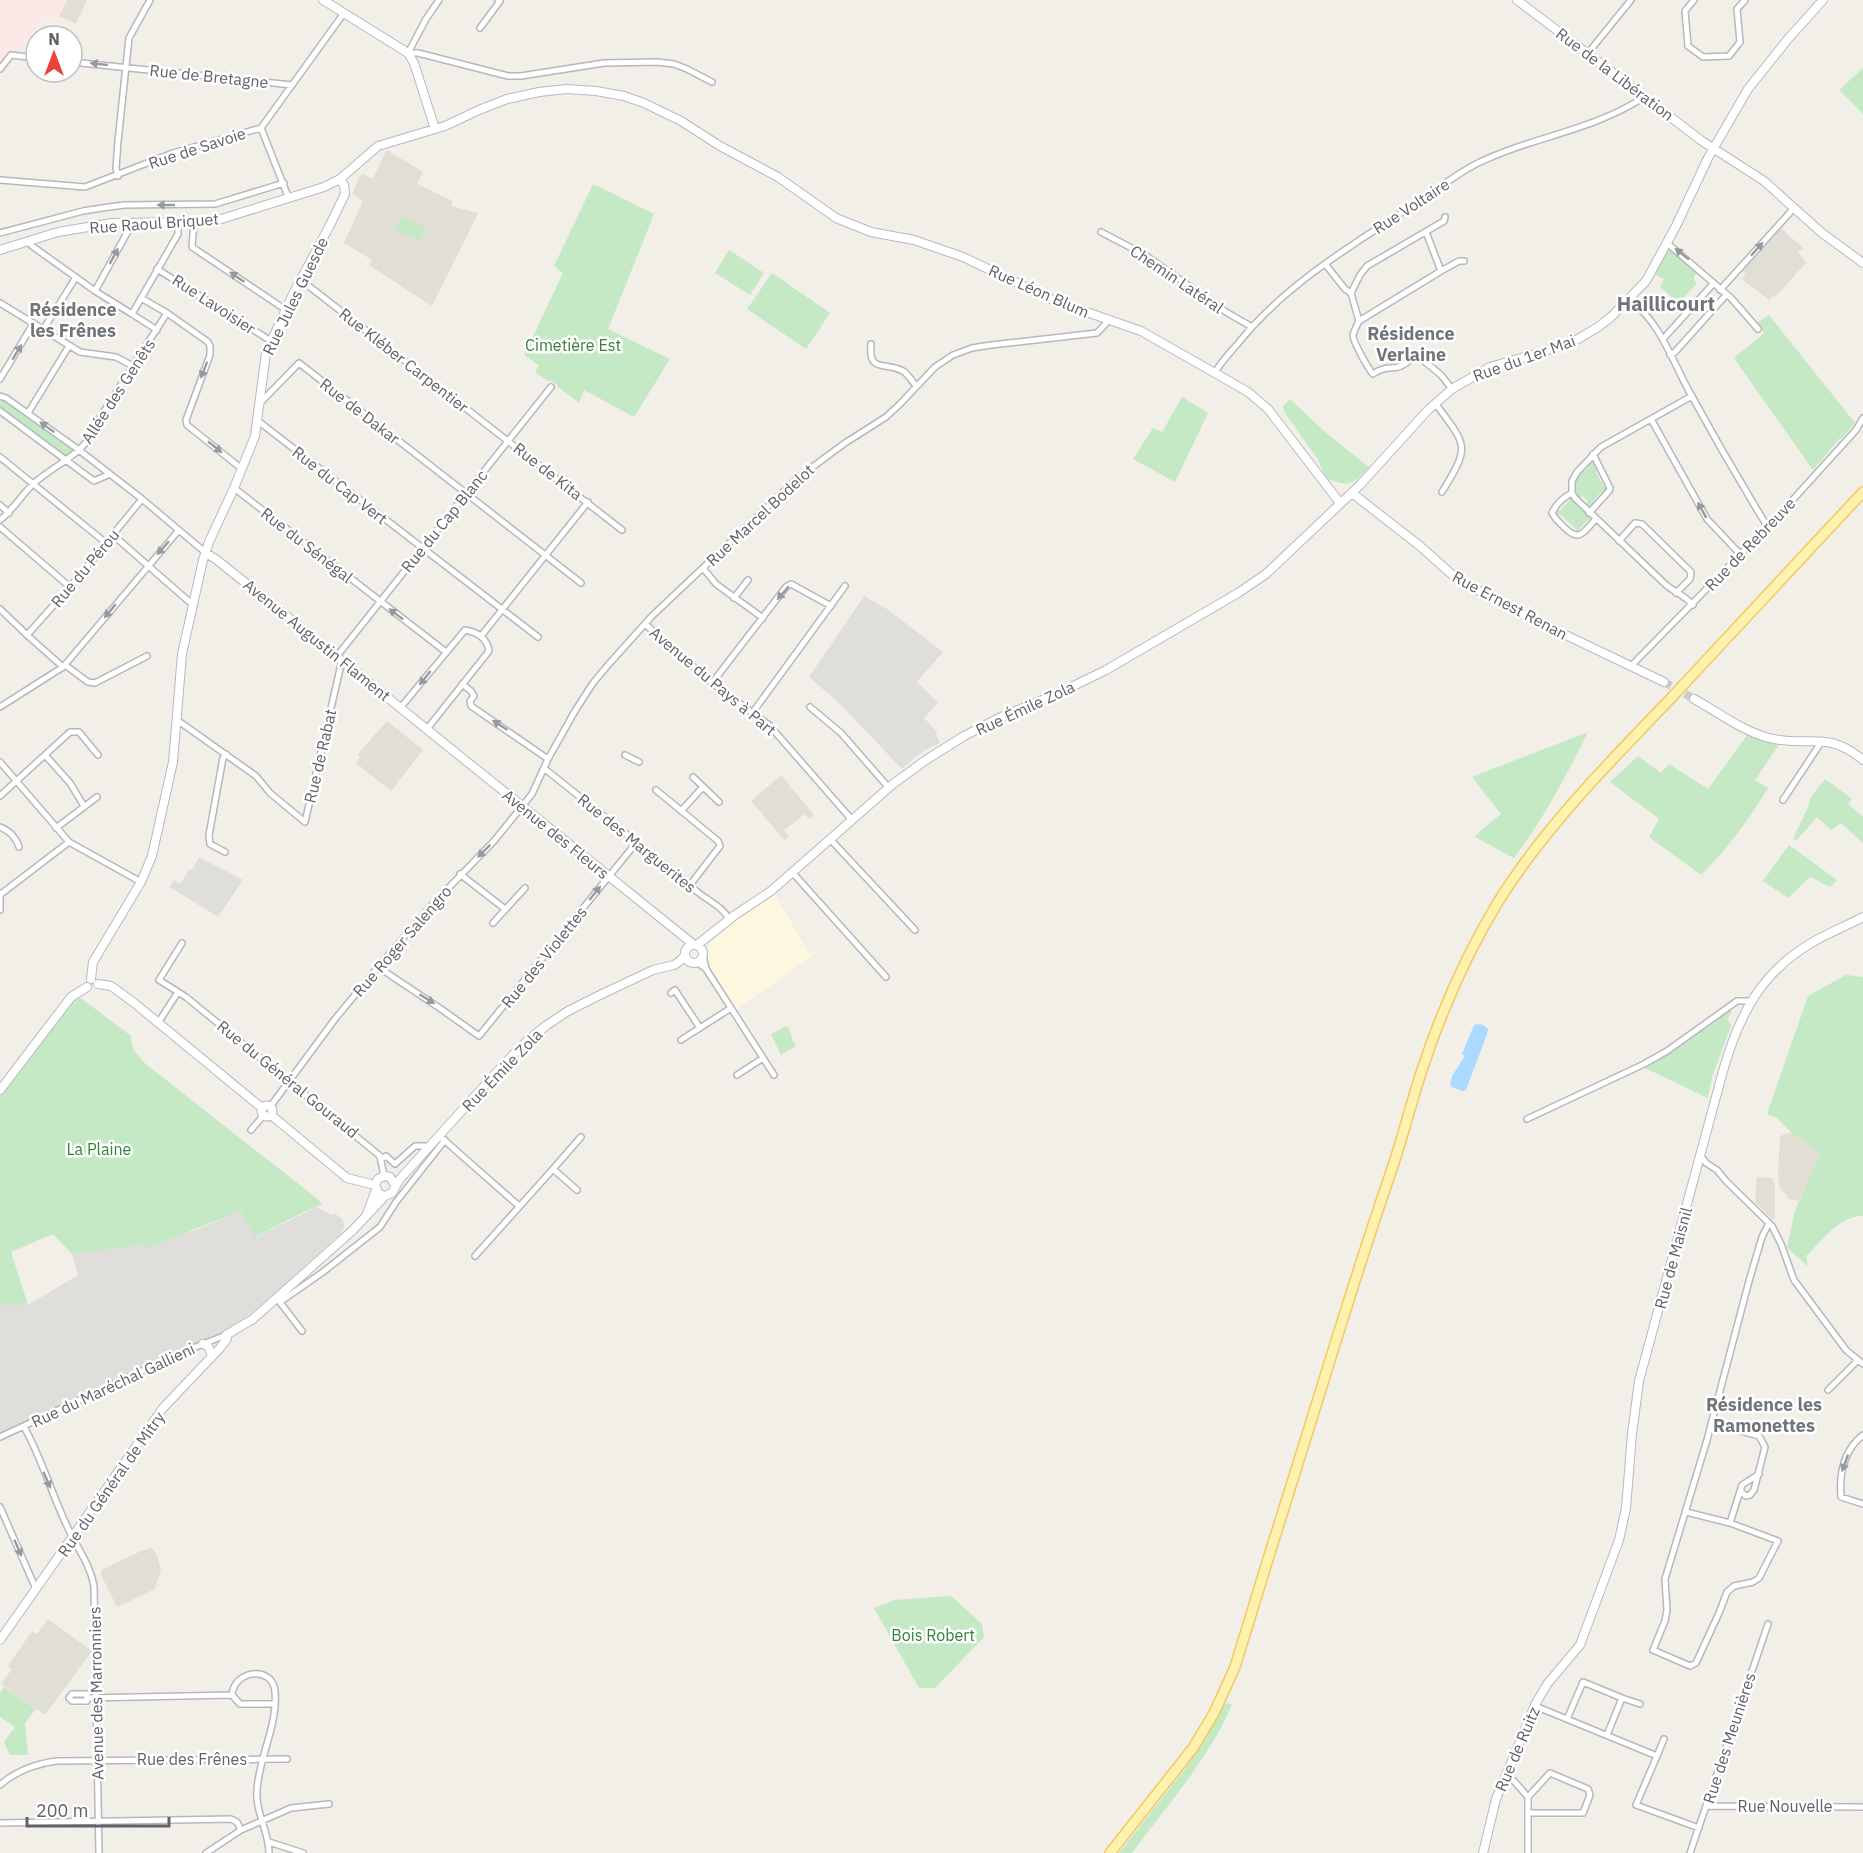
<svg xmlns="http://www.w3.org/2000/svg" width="1863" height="1853" viewBox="0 0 1863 1853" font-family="'IBM Plex Sans',sans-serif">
	<rect width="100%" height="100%" fill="#f1efe8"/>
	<path fill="#fef7e0" d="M775,894L809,954L816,950L818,952L730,1014L700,968L706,960L709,944L740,917Z"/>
	<path fill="#e0deda" d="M864,596L887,609L943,652L917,682L938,703L924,718L937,732L936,735L940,743L923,751L902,769L840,704L809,677Z
		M199,857L243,880L218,917L170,887L174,880L178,883L182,882L189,869L192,870Z
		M317,1207L331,1215L336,1214L343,1220L344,1227L340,1234L259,1307L218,1338L70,1405L49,1410L0,1433V1305H28L78,1275L72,1254L145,1245L196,1230L241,1211L256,1237Z"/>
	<path fill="#e1ded6" d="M67,0H87L76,24L59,16Z
		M391,150L390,152L423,172L417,184L453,201L451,206L478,213L432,306L369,265L372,260L344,243L363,201L352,194L359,178L362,174L373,179L386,151Z
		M1781,228L1803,248L1798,252L1806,263L1775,297L1773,296L1769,300L1742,279L1746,274L1742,271Z
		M387,721L423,750L391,791L356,763L360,758L357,755Z
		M781,775L814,815L810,819L805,814L784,830L789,837L784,840L751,801Z
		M1791,1132L1820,1153L1799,1201L1788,1199V1196L1780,1189L1778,1177L1780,1136Z
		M1757,1177L1772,1178L1775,1184V1218L1773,1220L1755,1202Z
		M152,1548L157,1555L161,1570L155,1589L117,1607L100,1573L102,1572L101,1570L141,1551Z
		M48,1619L92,1651L45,1715L1,1684L12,1669L8,1666L32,1631L37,1634Z"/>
	<path fill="#fce8e6" d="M0,0H67L56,23L46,17L0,75Z"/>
	<path fill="#c5e8c5" d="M1863,68V114L1839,90Z
		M593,184L654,214L608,329L670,359L634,417L584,390L579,403L558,387L557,384L551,381H548L535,372L539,365L524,355L563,273L554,266Z
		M401,217L426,228L420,240L395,230Z
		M1670,247L1698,271L1694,277V280L1697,283L1679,303L1660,287L1664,279L1654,274Z
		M729,250L764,273L750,295L715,273Z
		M772,273L830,313L806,349L747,309Z
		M1769,315L1855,423L1841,439L1840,438L1813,470L1734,358L1764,333L1757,323Z
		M1,397L74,447L75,451L67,456H64L0,408Z
		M1182,397L1208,413L1175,482L1133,459L1153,428L1162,432Z
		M1290,399L1325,432L1369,467C1353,484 1350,488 1326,478L1317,458L1285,413L1283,406Z
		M1590,462L1596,464L1597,466L1596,472L1604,487L1607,485L1605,493H1600L1593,502L1595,503L1590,506L1586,504L1588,501L1582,496L1579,498C1572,487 1575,479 1581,469L1585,471L1589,466L1587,464Z
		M1572,497V500L1592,518V521L1589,519L1579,529L1581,532H1575L1577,530L1560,514L1557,516V509L1560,511L1569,501L1567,498Z
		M1588,732C1566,776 1544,818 1514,858L1475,837L1481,830L1501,814L1472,777Z
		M1748,734L1780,743L1755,780L1768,788C1749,820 1727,849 1701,875L1649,837L1659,819L1610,782L1638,756L1661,773L1669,764L1708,789Z
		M1825,779L1852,799L1848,804L1863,817V843L1841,823L1831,830L1817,817L1797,840L1793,839L1808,807L1811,797Z
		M1789,845L1837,880L1830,887L1810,877L1788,898L1763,881Z
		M1846,975L1863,977V1216C1839,1216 1823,1240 1806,1256L1808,1266L1787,1248L1795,1211L1820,1153L1791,1132L1777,1118L1767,1114L1808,996Z
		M78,996L131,1036C131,1050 137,1055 147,1065L315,1197L322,1204L300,1214L255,1237L241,1211L147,1248L145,1245L72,1254L53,1234L11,1252L28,1305H0V1096Z
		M1729,1010L1732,1012L1727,1019L1730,1022L1731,1026L1712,1077L1708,1098L1643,1067L1663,1057Z
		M787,1026C792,1033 791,1039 796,1046L781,1055L771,1034Z
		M951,1596L982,1624L984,1637L935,1688H919L874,1608L895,1600Z
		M4,1687L36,1709L25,1723L28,1755H10L4,1742L15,1727L0,1717V1693Z
		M1225,1703L1232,1704C1211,1756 1165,1808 1132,1853H1119L1185,1769Z"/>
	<path fill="#aadaff" d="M1478,1024L1483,1025L1488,1029L1487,1034L1466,1090L1462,1091L1452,1087L1450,1084L1452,1076L1465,1056L1462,1054L1474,1025Z"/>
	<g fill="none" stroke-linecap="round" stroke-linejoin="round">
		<path stroke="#ccccc8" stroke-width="8" stroke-dasharray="8 4" stroke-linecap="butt" d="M1664,682L1694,699"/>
		<g stroke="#b5b8bc" stroke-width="8">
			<path id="street" d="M439,0L426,19L408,53H418L508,76H521L604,63L657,62L674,64L687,69L712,82
				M1694,0L1685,11L1688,46L1703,57L1729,56L1740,42L1737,9L1745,0
				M480,28L500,1L498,0
				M1588,53L1631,0
				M72,62L292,85
				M0,69L11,55L36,58
				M261,128L289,199
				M118,176L116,168L118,141L129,38L150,0
				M0,180L85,187L173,153L261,128L344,13
				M194,222L192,247L286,310
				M1101,232L1145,255L1226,312L1252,327
				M1426,232L1441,271
				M0,233L83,211L102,208L124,205L215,204L284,183
				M28,241L32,246L95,291L132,314
				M1667,243L1731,298L1758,329
				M1326,265L1345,289L1351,293L1359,321C1357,325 1354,331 1353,335C1352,340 1369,370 1373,374C1388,364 1391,371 1401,366C1409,363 1410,357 1418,356L1441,375L1452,389
				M157,269L271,341
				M301,280L622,530
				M1720,290L1794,208
				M95,291L133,222
				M1351,293L1360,275L1367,266L1444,221L1445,217
				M141,298L167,313L208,342L210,346V355L186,420L187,425L242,469
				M1629,300C1658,318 1673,362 1689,391C1714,437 1740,482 1767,526
				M0,303L80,352L116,357L133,366
				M1359,321L1441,271L1459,261H1464
				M43,330L76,277
				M157,330L132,314L178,234V222
				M1663,339L1713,284
				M871,344C868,374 885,361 903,371C908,374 912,381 916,386
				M1670,355L1675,352L1726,295
				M1215,373C1221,361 1232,351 1240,341C1287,283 1354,244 1415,204C1435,191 1455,175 1476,164C1530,137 1593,131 1644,97
				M0,379L33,324
				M0,396L6,398L79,450L142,499L206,553
				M1692,396L1601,447L1577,472L1572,481V493L1575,498L1666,585C1675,592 1685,596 1693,605
				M260,403L299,363L581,583
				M1435,403C1467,446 1471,445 1442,492
				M0,411L94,481L110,474
				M28,413L69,346
				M1651,419L1707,519L1740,554
				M258,421L538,637
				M0,457L106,543
				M234,488L446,652
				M1572,493C1564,497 1556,504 1552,513C1555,519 1560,523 1565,528C1580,543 1584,531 1596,519
				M0,505L9,513
				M1589,513L1609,491L1610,488L1593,454
				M0,520C13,510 21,496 32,485C58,461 85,457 99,419L167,313
				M0,527L70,587
				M113,535L193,605
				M1619,541L1635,523L1642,524L1691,572L1690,579L1676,593
				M703,568L716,584L763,618
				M734,598L748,580
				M0,609L28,636L63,667
				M645,624L712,683L769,725L852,820
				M27,635L70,587L142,499
				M481,636L588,502
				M337,656L551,387
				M65,665L88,682L95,683L147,656
				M1631,666L1779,515L1856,430L1863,418
				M712,683L786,587L791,584L831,606
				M462,684L471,691L474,696L470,701L471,706L548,759
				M0,707L63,667L179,530
				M401,707L465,630C477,632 487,638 489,651L427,729
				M810,707L841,733L889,788
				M753,712L845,586
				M177,720L256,776L270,793L305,822L342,660
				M45,755L70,783L84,806
				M625,755L639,762
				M0,762L69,842L141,882
				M545,769L690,885C701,898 721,904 729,919
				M693,777L719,802
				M656,790L718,841L720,846L690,885
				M0,796L70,732H79L98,755
				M1783,800L1822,741
				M681,811L703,787
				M0,827C10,831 16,837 19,847
				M56,828L97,797
				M830,839L915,930
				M225,852L210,844L209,835L223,758L226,754
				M792,872L886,977
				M460,874L505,909
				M0,893V910
				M1,894L69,842
				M493,923L525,888
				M182,943L159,980L186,997L380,1156L384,1176
				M703,956L706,968
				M697,962L706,969L774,1075
				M378,967L441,1009L479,1036L636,843
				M671,993L675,990L700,1028
				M158,1023L178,992
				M681,1040L731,1008
				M737,1075L763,1058
				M270,1107L335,1019L378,967L431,906L494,841L532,794L548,759L575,711L593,683L608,665L652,616L799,477L845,443L886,417L900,404L935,367L953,355L972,348L991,345L1097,333L1109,320
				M1527,1119L1644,1064L1667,1051L1737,1001H1751
				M251,1130L263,1116
				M443,1139L519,1206
				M1700,1155L1706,1163L1717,1170L1726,1181L1772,1226L1781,1244L1794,1280L1846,1350L1863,1364
				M381,1159L386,1156L395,1164L415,1146H429
				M553,1169L581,1137
				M475,1256L553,1169L577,1190
				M279,1301L302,1331
				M280,1302L323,1272L380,1227L396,1202L445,1140
				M1828,1390L1858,1360
				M1711,1423L1759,1436L1765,1447L1754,1490L1750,1495L1746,1496L1740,1491
				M24,1427C41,1456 52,1495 67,1526C76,1547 90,1563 94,1586L99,1853
				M1863,1435C1844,1450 1839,1473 1841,1497L1863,1504
				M0,1437L183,1352L226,1335
				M0,1507L36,1589
				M1686,1512L1730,1523L1778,1541L1759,1578L1753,1582L1734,1586L1727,1592L1719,1613L1696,1663L1690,1666L1653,1650L1665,1621L1667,1610L1665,1579L1707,1440L1749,1281L1762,1237L1769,1223
				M1730,1523L1742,1485L1759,1474
				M87,1698V1701H72L69,1698L72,1694H87V1698L232,1695
				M1622,1698L1640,1704
				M1535,1706L1657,1756L1636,1805L1699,1828
				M1567,1719L1583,1682L1622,1698L1607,1735
				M1657,1756L1664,1739
				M1505,1775L1514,1781L1528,1797V1853
				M0,1785C16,1771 35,1764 56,1761L287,1759
				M1707,1806L1863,1807
				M1528,1813H1583L1590,1795L1588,1789L1550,1773L1528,1797
				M0,1823L231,1819L237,1822L241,1830
				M269,1842L303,1853
				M206,1853L241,1830L291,1808L329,1804
				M269,1853C269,1831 255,1812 257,1790C259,1756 278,1726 275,1691C272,1665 234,1670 232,1695L240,1704H274
				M1690,1853L1768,1624"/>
		</g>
		<g stroke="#b6babf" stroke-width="10">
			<path id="secondary" d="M323,0L408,53L414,63L435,129
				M1517,0L1702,141L1764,181L1822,233L1863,263
				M0,250L58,232L112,223L194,222L218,220L324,187L340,179L378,146L445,126L479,110L507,99L539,92L567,89L596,91L624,96L644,103L681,121L720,146L778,177L836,218L871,232L914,240L963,257L1055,301L1141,331L1215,373L1248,392L1268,409L1340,503
				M1352,493L1420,546L1458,580L1526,616L1664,682
				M206,553L217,560L693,944
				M1694,699C1718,712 1742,731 1769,738C1808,748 1826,729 1863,760
				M685 954a9 9 0 1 1 18 0a9 9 0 1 1-18 0Z
				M697,945L735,915L771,891L893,784L926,760L964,736L1001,717L1057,694L1106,670L1238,593L1266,574L1359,486L1428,410L1452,389L1490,367L1542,352L1578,339L1598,327L1611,317L1646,281L1676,226L1708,158L1748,89L1788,39L1823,0
				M91,979L93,962L141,882L152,856L173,762L182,654L203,560L209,542L234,488L255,436L266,353L293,294L329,227L345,194L344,185L340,179
				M98,984L111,986L133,1002L262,1108
				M0,1090L71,997L87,987
				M261.5 1111a5.5 5.5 0 1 1 11 0a5.5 5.5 0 1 1-11 0Z
				M271,1115L347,1178L375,1185
				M395,1185L390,1177L384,1176L378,1179L375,1185L379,1194L385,1196L392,1193L399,1180L505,1063L528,1040L547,1025L568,1011L602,994L653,970L674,965L680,961L685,955
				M367,1214L376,1190
				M203,1344L208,1346L212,1356
				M0,1640L163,1408L220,1348L227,1339L226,1335L253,1319L353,1230L385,1196
				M1483,1853L1496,1799L1536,1703L1548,1683L1580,1645L1619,1540L1626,1508L1632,1434L1639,1381L1723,1071C1739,1015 1761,972 1813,942C1829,933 1846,926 1863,917"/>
		</g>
		<g stroke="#f2c960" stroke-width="12">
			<path id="primary" d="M1684,684L1863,492
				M1110,1853L1193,1748L1214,1713L1235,1667C1259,1587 1284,1508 1309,1428C1336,1341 1362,1255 1392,1169C1403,1136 1411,1103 1422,1070C1441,1012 1466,955 1498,902C1546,825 1612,760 1674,695"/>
		</g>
		<use href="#street" stroke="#fff" stroke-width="5"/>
		<use href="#secondary" stroke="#fff" stroke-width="8"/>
		<use href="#primary" stroke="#fff2af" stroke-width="9"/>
		<g stroke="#f2c960" stroke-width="12" stroke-linecap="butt">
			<path id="primary-bridge" d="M1674,695L1684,684"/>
		</g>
		<use href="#primary-bridge" stroke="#fff2af" stroke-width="9"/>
	</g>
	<defs><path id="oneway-solid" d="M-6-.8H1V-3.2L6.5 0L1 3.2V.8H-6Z" transform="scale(1.5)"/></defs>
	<g fill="#979a9d">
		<use href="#oneway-solid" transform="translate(99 64) rotate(-174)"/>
		<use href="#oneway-solid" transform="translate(166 205) rotate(-180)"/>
		<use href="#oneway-solid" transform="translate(1757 249) rotate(-48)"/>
		<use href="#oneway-solid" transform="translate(1682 254) rotate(-141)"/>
		<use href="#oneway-solid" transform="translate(114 256) rotate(-61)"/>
		<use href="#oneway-solid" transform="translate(237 277) rotate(-146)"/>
		<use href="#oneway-solid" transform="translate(17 352) rotate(-59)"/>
		<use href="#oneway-solid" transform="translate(204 370) rotate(111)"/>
		<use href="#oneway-solid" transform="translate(47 427) rotate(-144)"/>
		<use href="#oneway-solid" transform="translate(215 447) rotate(39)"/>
		<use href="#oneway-solid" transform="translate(1702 510) rotate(-119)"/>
		<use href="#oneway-solid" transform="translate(163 548) rotate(131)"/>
		<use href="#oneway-solid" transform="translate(783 593) rotate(131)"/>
		<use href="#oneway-solid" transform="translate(110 611) rotate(130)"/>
		<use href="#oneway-solid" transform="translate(396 614) rotate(-143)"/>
		<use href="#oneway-solid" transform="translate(425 678) rotate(129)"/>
		<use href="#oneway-solid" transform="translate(500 725) rotate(-147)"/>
		<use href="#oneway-solid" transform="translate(484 851) rotate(135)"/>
		<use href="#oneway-solid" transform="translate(595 893) rotate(-51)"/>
		<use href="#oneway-solid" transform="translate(427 999) rotate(32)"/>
		<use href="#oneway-solid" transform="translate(1845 1463) rotate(110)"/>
		<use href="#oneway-solid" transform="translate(47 1480) rotate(67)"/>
		<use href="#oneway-solid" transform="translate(18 1548) rotate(66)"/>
	</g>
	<g text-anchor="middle" stroke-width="5" stroke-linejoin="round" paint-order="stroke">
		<g font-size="16" fill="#5f6368" stroke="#fff">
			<text transform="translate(1615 74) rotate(37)" y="6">Rue de la Libération</text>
			<text transform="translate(209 76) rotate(6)" y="6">Rue de Bretagne</text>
			<text transform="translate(197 148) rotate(-18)" y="6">Rue de Savoie</text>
			<text transform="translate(1411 206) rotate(-33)" y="6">Rue Voltaire</text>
			<text transform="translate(154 223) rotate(-4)" y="6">Rue Raoul Briquet</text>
			<text transform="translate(1177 279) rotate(34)" y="6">Chemin Latéral</text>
			<text transform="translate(1039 291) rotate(24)" y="6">Rue Léon Blum</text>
			<text transform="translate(295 296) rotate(-64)" y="6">Rue Jules Guesde</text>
			<text transform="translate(214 304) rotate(33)" y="6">Rue Lavoisier</text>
			<text transform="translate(1524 358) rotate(-20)" y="6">Rue du 1er Mai</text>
			<text transform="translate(404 360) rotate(38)" y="6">Rue Kléber Carpentier</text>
			<text transform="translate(118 391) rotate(-57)" y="6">Allée des Genêts</text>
			<text transform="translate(360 411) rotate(38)" y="6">Rue de Dakar</text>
			<text transform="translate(548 471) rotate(38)" y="6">Rue de Kita</text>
			<text transform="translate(340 485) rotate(38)" y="6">Rue du Cap Vert</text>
			<text transform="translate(760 515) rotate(-43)" y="6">Rue Marcel Bodelot</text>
			<text transform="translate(444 521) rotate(-51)" y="6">Rue du Cap Blanc</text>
			<text transform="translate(1750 544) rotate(-46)" y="6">Rue de Rebreuve</text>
			<text transform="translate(307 545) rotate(38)" y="6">Rue du Sénégal</text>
			<text transform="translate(85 568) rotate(-50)" y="6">Rue du Pérou</text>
			<text transform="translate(1510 605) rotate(28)" y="6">Rue Ernest Renan</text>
			<text transform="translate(317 640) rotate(39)" y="6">Avenue Augustin Flament</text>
			<text transform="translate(713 681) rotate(40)" y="6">Avenue du Pays à Part</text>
			<text transform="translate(1025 708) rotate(-25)" y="6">Rue Émile Zola</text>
			<text transform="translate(320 756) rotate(-77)" y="6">Rue de Rabat</text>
			<text transform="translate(556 834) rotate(39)" y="6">Avenue des Fleurs</text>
			<text transform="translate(637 843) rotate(39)" y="6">Rue des Marguerites</text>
			<text transform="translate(402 941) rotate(-49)" y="6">Rue Roger Salengro</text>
			<text transform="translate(544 957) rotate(-51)" y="6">Rue des Violettes</text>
			<text transform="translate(502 1070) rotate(-46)" y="6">Rue Émile Zola</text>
			<text transform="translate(288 1079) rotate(39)" y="6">Rue du Général Gouraud</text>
			<text transform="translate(1673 1258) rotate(-75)" y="6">Rue de Maisnil</text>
			<text transform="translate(113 1385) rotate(-25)" y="6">Rue du Maréchal Gallieni</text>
			<text transform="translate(111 1484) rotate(-55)" y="6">Rue du Général de Mitry</text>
			<text transform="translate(96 1693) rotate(-91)" y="6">Avenue des Marronniers</text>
			<text transform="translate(1729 1738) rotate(-72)" y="6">Rue des Meunières</text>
			<text transform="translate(1517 1749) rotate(-67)" y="6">Rue de Ruitz</text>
			<text x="192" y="1765">Rue des Frênes</text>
			<text x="1785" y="1812">Rue Nouvelle</text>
		</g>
		<g font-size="16" fill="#348238" stroke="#fff">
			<text x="573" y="351">Cimetière Est</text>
			<text x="99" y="1155">La Plaine</text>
			<text x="933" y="1641">Bois Robert</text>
		</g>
		<g font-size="18" font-weight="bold" fill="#70757a" stroke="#fff">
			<text x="73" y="316">Résidence<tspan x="73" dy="21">les Frênes</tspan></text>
			<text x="1411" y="340">Résidence<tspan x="1411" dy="21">Verlaine</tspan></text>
			<text x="1764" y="1411">Résidence les<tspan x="1764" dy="21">Ramonettes</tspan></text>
		</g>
		<g font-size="20" font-weight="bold" fill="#70757a" stroke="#fff">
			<text x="1666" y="311">Haillicourt</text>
		</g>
	</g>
	<g transform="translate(54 54)"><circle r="28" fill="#ffffff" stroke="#bfc1c3" stroke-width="1.5"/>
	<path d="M0-4.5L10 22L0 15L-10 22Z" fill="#ea4335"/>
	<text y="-9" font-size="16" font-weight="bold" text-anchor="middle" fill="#5f6368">N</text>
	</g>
	<path d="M27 1817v9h142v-9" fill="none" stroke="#5f6368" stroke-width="3"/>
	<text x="36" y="1817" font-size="18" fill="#5f6368" stroke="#ffffff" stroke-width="4.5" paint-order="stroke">200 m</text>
</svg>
